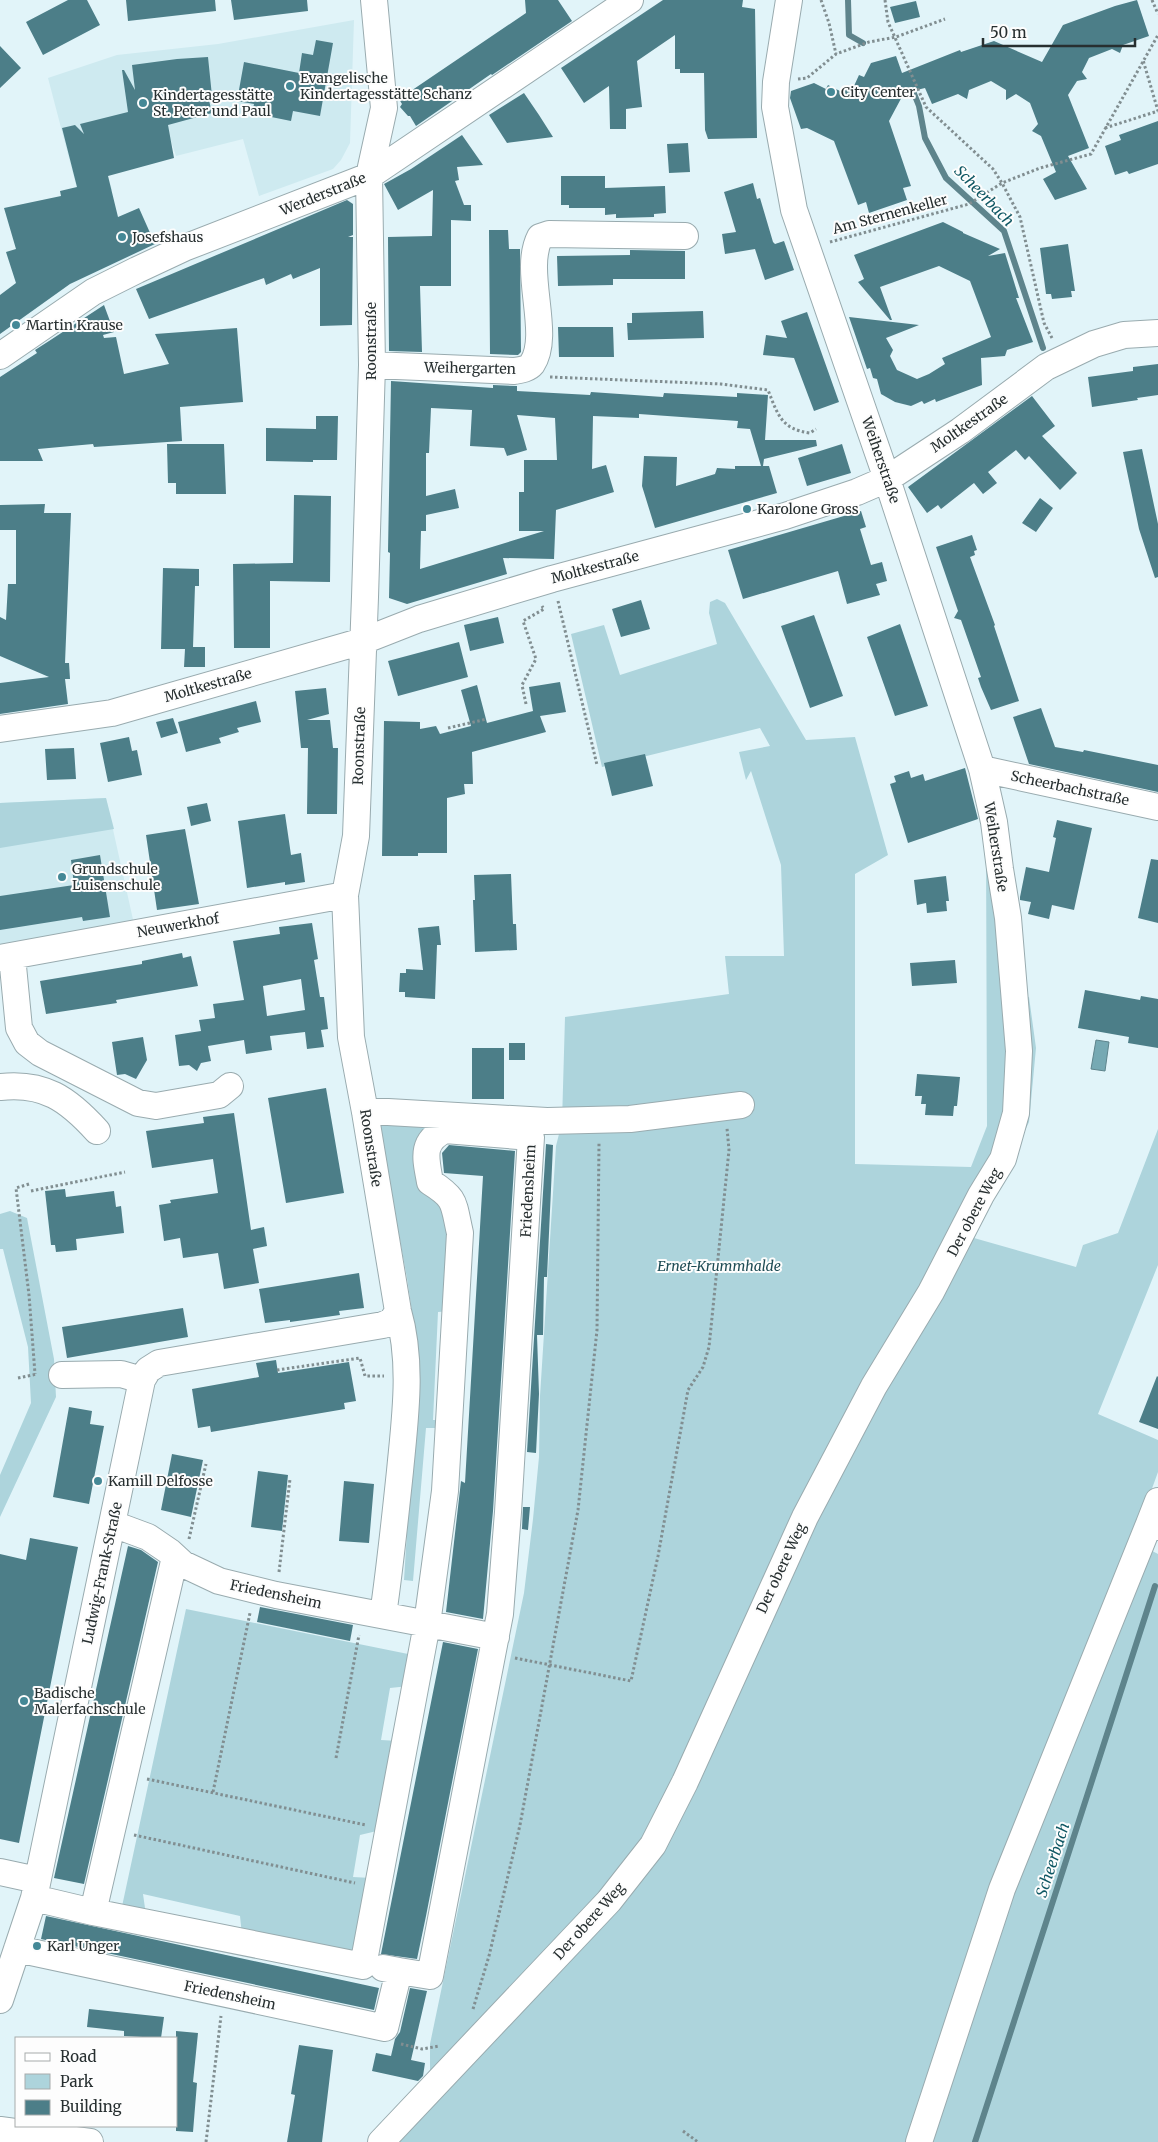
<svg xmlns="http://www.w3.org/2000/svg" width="1158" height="2142" viewBox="0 0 1158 2142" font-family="Merriweather,serif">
	<rect width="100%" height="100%" fill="#e1f4f9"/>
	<path fill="#ceeaf0" d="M354,20L350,143L341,160L333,169L259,196L243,139L176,156L169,135L108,176L112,190L81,204L48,78L117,55L218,44Z
		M106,798L134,924L0,946V803Z"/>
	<path fill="#add4dc" d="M717,599L725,603L806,740L855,737L888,855L855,874V1164L971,1167L987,1126L986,838L988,839L1003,1003L1029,997L1036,1048L1029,1122L974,1238L1076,1267L1083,1245L1118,1233L1158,1129V1265L1098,1414L1158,1440V1472L1133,1541L1158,1554V2142H388L430,2075V2044L524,1593L533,1519L539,1457L540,1396L556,1146L562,1122L565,1017L729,994L725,956H784L781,865L751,771L746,780L739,752L770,746L760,728L602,767L571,634L604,625L620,675L717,644L709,613L710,602Z
		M106,798L114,829L0,848V803Z
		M384,1121L439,1124L421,1134L441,1206L447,1214L451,1311L438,1312L433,1420H442L441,1428H426L413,1581L404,1580L416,1391V1340L407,1278L383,1149L381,1126Z
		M10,1211L27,1218L54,1359L56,1397L0,1517V1475L31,1403L28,1347L3,1249H0V1214Z
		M186,1609L413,1655L409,1686L390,1688L381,1740L398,1741L381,1830L360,1835L353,1877L371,1878L358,1941L346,1957L242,1935L240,1916L143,1894L146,1915L121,1911Z"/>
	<path fill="#76a9b3" stroke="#5e848c" d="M1096,1040L1109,1042L1105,1071L1091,1069Z"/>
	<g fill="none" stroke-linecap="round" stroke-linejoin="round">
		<path stroke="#5e848c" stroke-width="6" d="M848,0L849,35L863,43
			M913,91L919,106L925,138L946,178L1004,231L1043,348
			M975,2142L1155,1586"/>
	</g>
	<path fill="#4c7e88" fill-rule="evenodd" d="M68,0H87L100,25L43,55L26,22Z
		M126,0H215L216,11L128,21Z
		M231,0H307L308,11L234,20Z
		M525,0H558L572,21L492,75L491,74L416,126L410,116H408L400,107L402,104L399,99L526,13Z
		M663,0H743L742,7L755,9L757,138L708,139L705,130L704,73H680V69H675V35L637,61L642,107L626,109V129H610L609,86L584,103L561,68Z
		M1137,0L1149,36L1123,45L1120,53L1112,49L1089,58L1082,72L1087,79L1077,81L1068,95L1089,148L1068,156L1087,189L1055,200L1043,179L1056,172L1041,136L1032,131L1038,124L1030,103L1016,94L1006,100V90L991,81L969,90L967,99L958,94L932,104L925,88L904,93L889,121L911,186L903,188L907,200L869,213L866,202L858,205L834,141L807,128L801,129L790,98L791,91L814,83L826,89L828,85L840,91L854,86L859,75L864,77L871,63L896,56L902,73L960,50L961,52L994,41L1042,62L1063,25L1115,6Z
		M916,1L920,17L895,23L890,7Z
		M316,40L333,43L320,116L293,111L291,121L252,113L254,104L237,101L244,62L299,73L302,53L313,55Z
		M0,46L21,68L0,88Z
		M208,57L212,96H208L212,113L168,125L174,158L108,176L118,217L139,208L155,244L70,284L0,334V295L16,283L6,252L16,249L4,208L61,196L60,191L77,187L62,128L75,125L84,134L80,124L128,112L122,70H124L135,90L132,65L177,59Z
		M524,93L539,115L553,137L507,143L489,115Z
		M1158,121V164L1129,174L1127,171L1115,175L1105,146L1121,140L1119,135Z
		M462,135L483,165L457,167L459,180L455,181L464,205H471V221L451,220V286H420L422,352L389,351L388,237L432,236L433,190L398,210L384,184L411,169Z
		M688,143L690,172L669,173L667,144Z
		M561,176H605V188L665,186L666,213L654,214V217L616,218V214L605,215V208H569V205H561Z
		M753,183L757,199L760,198L773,242L775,244L784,241L794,270L765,280L755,249L725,254L722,234L736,232L724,192Z
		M347,200L353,204V235L348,237H353L352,325L320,326V268L293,279L291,274L266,285L264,278L149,319L136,289Z
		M943,222L963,232V233L1000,249L988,256L1005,253L1019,298H1016L1033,342L1007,350L1005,356L981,358L982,385L936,402L935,399L924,404L922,401L911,406L895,402L881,394L877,379L873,378L870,368L867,369L849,317L919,325L886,338L893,350L890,356L897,370L917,379L929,374L945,364L942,358L991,337L970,281L939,266L880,287L892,320H890L858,282L864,279L854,255Z
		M489,230H508L509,249H520L521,352L518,355L490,354Z
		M1068,244L1075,291H1071L1072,297L1052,299L1051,294H1046L1040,248Z
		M630,250L685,251V279H613V285L558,286L557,256L630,255Z
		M104,305L114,332L103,335L104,338L116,337L124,374L169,364L155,334L237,328L243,402L180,407L182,441L94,447L93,444L38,449L43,461H0V377L37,353L35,350L49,341Z
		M703,311L704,338L628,340L627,323H632V313Z
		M807,312L839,402L814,411L794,358L763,355L766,335L787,338L781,321Z
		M558,327H613L614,357H559Z
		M1158,364V395L1137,398L1138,400L1092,407L1088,377L1133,371V367Z
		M391,381L493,388V385L517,386V391L590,395L591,392L663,397L664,393L737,397V393L768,395L765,440H816L817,446L764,459L763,466H769L777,493L655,528L642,486L644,456L677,457L676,486L715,474L717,468L735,469V466H761L750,429L737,428L738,421L639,414V418L593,416L592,469L606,465L614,492L556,510L554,559L503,558L507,574L407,604L389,598L390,553L388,552ZM431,408L472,410L470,446L504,448L507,456L527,450L517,415L555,418L557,460H524V492H519V531H544L420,569L421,531H426V515L459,508L455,489L426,496V453H429Z
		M1032,396L1055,426L1042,436L1077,473L1060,490L1029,456L1025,460L1016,450L988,472L997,483L983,494L974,483L941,509L938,505L927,513L908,487Z
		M316,416H338L337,460H313V462L266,461V428L316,429Z
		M167,444H224L226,494H176V483H168Z
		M842,444L851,473L807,486L798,458Z
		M1142,449L1158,524V577L1155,578L1139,529L1123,452Z
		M294,495L331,496L330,582L270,581V648H234L233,564L293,563Z
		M1040,498L1053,508L1036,532L1022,523Z
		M45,504L44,513H71L65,663H69L70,679H65L68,704L0,714V683L49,677L0,656V617L6,620L8,584H16V530H0V505Z
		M861,511L866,527L860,529L871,565L882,562L887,581L876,584L880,595L847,604L838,571L743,599L728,550Z
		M972,535L977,550L974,551L975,555L970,557L995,625L994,626L1019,701L991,710L981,687L978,678L981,677L961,620L954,618L958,611L936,547Z
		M163,568L199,569V586H195L193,647H205V667H184L185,649H161Z
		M641,600L650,629L621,637L612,609Z
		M814,615L843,696L810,708L781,626Z
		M498,617L504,643L470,651L464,625Z
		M900,624L928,706L895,716L867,637Z
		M459,642L468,677L398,696L388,661Z
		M560,682L566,712L540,716L546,732L472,752L473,784H464L465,794L447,798V853H418V856H382L384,721L420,722V729L436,726L440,734L471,726L461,690L477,685L487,723L533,711L529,687Z
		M326,688L329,714L307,720H330L333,748H338L337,814H307L308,748H301L295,691Z
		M256,701L261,722L237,728L239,732L219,738L221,743L186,752L178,722Z
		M1041,708L1055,747L1083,752L1084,750L1158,765V792L1029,764L1013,717Z
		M173,718L178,733L161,738L156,722Z
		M129,737L132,751L137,750L142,775L108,782L100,743Z
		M74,748L76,779L47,780L45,749Z
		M645,754L653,786L612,796L604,763Z
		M965,768L978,819L908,843L890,784L896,782L894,776L909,771L911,778L923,774L925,781Z
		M207,803L211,821L191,826L187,807Z
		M285,814L291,855L301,853L305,882L285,885V882L247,888L238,821Z
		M1057,820L1092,828L1074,910L1052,905L1049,919L1028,914L1031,902L1020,900V897L1026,867L1049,872L1056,838L1053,837Z
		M185,829L199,904L157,910L146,835Z
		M100,855L110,917L83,921L82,917L0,930V896L74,885L71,860Z
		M1151,859L1158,860V923L1138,918Z
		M511,874L513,924H516L517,950L475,952L473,900H475L474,875Z
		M946,876L949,901H946L947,911L927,913L926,903L917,905L914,880Z
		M312,923L318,959L314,960L320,997H324L328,1029L321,1030L324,1047L307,1049L305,1032L270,1036L272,1050L246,1054L244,1040L208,1046L211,1061L201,1063L197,1071L189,1065L179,1066L175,1035L201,1031L199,1020L215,1018L213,1004L244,1000L233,941L280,934L279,927ZM301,979L305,1010L267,1016L263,986Z
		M439,926L441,945H437L435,999L405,997V992H399L400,973H406V969L423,970L418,928Z
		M182,953L183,958L191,956L198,986L116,1000L117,1003L46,1014L40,981L142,964V961Z
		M955,960L957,983L912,986L910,963Z
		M1085,990L1140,1000L1141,996L1158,999V1048L1128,1043L1129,1037L1078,1028Z
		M143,1037L147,1060L136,1079L125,1074L117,1075L112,1042Z
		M509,1043H525V1060H509Z
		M472,1048H504V1099H472Z
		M917,1074L960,1077L957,1106H954L953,1116L925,1115L926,1104H921L922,1096H915Z
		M326,1088L344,1193L286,1203L268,1098Z
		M234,1113L251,1230L264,1227L267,1246L253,1249L259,1283L224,1289L218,1253L183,1258L180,1238L164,1241L159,1205L171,1203L170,1200L218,1193L213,1159L152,1168L146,1131L204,1123L203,1117Z
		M546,1144L553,1145L547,1277H544L543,1335H537L539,1394L536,1453L527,1452Z
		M449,1145L515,1151L493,1511L483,1619L446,1612L461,1481L465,1483L483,1176L444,1173L442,1153Z
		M65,1189L66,1197L114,1191L116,1207L121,1206L124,1233L76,1239L77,1250L56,1252L55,1245H51L45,1191Z
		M359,1273L364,1308L339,1311L340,1315L290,1322V1320L265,1323L259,1289Z
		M183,1308L188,1337L67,1358L62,1327Z
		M276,1360L278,1373L349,1362L356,1401L344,1403L345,1409L211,1432L210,1426L198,1428L192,1389L259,1377L256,1363Z
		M1157,1376L1158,1377V1429L1139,1422Z
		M69,1407L92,1411L90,1424L104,1426L89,1504L53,1497Z
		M172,1454L203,1460L191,1517L161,1510Z
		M258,1471L288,1475L282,1531L251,1527Z
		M344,1481L374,1484L369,1543L339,1541Z
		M523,1507H530L528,1530L522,1529Z
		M30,1538L78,1547L19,1843L0,1839V1554L26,1560Z
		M128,1546L141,1550L158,1562L84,1884L54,1878Z
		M260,1607L353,1625L350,1641L257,1622Z
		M443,1642L478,1649L426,1916L417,1959L381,1954Z
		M46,1916L379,1988L374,2010L41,1939Z
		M410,1988L427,1991L411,2060L425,2063L423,2076L418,2081L372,2071L376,2053L391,2056L395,2039L400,2032Z
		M89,2009L164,2017L161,2038L124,2036V2031L87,2027Z
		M176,2031L198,2033L193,2082L197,2083L193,2132L176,2131Z
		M299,2045L333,2050L322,2142H287L295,2095L291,2094Z"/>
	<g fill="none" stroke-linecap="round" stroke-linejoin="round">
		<g stroke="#99abaf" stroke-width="28">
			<path id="minor" d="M374,0L384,108L369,176L372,365L365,597L356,836L345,895L351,1037L365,1112L398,1311C413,1363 405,1418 400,1471C395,1519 390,1567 383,1615
				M0,356L93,292L137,270L184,248L369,176L630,0
				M372,365L514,371C520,370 528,369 532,364C552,334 522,271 540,237L549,234L685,236
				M0,729L112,713L363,641L419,619L552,579L785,516L857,492L887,479L960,431L1046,367L1094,344L1124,335L1158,333
				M982,769L1158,807
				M12,956L19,1028L27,1043L40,1053L138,1103L156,1106L219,1095L230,1086
				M0,958L345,895
				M0,1087C44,1082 68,1099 97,1131
				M365,1112H388L547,1121L630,1119L741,1105
				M62,1375L121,1374L142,1380
				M1158,1501L1149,1524L1158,1527
				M113,1524L148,1537L170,1552L183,1564L219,1581L276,1595L496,1637
				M0,1872L37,1880
				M34,1898L93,1912L363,1966L427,1624L445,1491L460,1233C453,1203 457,1199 430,1182C426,1159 420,1142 445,1130L531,1137L508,1512L500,1614L430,1976L399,1971
				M93,1912L175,1557
				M17,1949L385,2028L399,1971L383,1968
				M0,2000L34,1898L142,1380L148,1370L159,1363L383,1325L392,1321L398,1311
				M0,2130L90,2142
				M381,2142L609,1901L653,1845L685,1782L805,1517L874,1386L931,1292L981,1195L1003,1159L1016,1113L1019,1051L1008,918L1000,869L994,822L982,769L887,479L794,210L775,107L776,82L789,0
				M919,2142L1002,1889L1149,1524"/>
		</g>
		<path stroke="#818e91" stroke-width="3" stroke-dasharray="2.5 2.5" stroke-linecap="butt" d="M821,0L829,23L836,54
			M885,0L888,22L926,107L993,169L1002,183L1020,217L1044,323L1052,338
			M1152,0L1158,14
			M798,79L807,78L836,54L869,42L896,37L945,19
			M1105,128L1158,111L1143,60
			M830,242L969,204L1002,183L1040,168L1091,154L1158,35
			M550,377L721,384L768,390C778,415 781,429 810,433L816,429
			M558,601L597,765
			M526,704L522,685L536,659L523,621L544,609L542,606
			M448,728L487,719
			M29,1184L16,1188L29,1295L35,1374
			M31,1191L125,1172
			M277,1370L360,1358L365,1376H384
			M18,1378L37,1374
			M189,1539L206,1464
			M279,1572L290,1479
			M515,1658L631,1681L658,1556L688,1390L703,1367L709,1347L729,1150L727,1128
			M336,1758L359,1635
			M147,1779L366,1825
			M213,1792L250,1613
			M134,1835L355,1883
			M473,2009L489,1956L520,1825L578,1510L597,1330L599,1143
			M401,2044L422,2049L439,2046
			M683,2131L698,2142
			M206,2142L221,2016"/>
		<use href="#minor" stroke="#fff" stroke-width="26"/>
	</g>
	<g fill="#448896" stroke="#fdfdfd" stroke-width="2">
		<circle cx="290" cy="86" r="5"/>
		<circle cx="831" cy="92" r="5"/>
		<circle cx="143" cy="103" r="5"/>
		<circle cx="122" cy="237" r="5"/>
		<circle cx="16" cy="325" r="5"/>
		<circle cx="747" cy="509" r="5"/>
		<circle cx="62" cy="877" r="5"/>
		<circle cx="98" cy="1481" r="5"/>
		<circle cx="24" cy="1701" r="5"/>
		<circle cx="37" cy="1946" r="5"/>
	</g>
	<g text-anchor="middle" stroke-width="4" stroke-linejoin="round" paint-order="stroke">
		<g font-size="14" fill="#272f30" stroke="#fdfdfd" text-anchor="start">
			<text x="300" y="83">Evangelische<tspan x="300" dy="16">Kindertagesstätte Schanz</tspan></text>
			<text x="841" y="97">City Center</text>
			<text x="153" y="100">Kindertagesstätte<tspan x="153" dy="16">St. Peter und Paul</tspan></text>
			<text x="132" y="242">Josefshaus</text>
			<text x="26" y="330">Martin Krause</text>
			<text x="757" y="514">Karolone Gross</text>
			<text x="72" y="874">Grundschule<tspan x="72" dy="16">Luisenschule</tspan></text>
			<text x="108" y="1486">Kamill Delfosse</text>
			<text x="34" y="1698">Badische<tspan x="34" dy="16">Malerfachschule</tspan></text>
			<text x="47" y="1951">Karl Unger</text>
		</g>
		<g font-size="14" fill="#272f30" stroke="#fdfdfd">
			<text transform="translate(323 194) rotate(-22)" y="5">Werderstraße</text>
			<text transform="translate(890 214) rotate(-15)" y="5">Am Sternenkeller</text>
			<text transform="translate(371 341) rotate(-90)" y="5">Roonstraße</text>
			<text transform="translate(470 368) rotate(1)" y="5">Weihergarten</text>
			<text transform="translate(969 423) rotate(-35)" y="5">Moltkestraße</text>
			<text transform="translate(881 460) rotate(71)" y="5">Weiherstraße</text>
			<text transform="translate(595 567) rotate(-15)" y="5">Moltkestraße</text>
			<text transform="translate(208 685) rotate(-16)" y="5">Moltkestraße</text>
			<text transform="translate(359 746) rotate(-88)" y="5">Roonstraße</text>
			<text transform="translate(1070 788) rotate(12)" y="5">Scheerbachstraße</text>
			<text transform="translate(996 847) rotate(81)" y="5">Weiherstraße</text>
			<text transform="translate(178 925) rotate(-10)" y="5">Neuwerkhof</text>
			<text transform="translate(371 1148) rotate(81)" y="5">Roonstraße</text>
			<text transform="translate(528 1191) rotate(-87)" y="5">Friedensheim</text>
			<text transform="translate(974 1212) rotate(-62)" y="5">Der obere Weg</text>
			<text transform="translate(781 1568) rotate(-65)" y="5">Der obere Weg</text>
			<text transform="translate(102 1573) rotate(-78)" y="5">Ludwig-Frank-Straße</text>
			<text transform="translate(276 1594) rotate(12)" y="5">Friedensheim</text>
			<text transform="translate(589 1921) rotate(-48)" y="5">Der obere Weg</text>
			<text transform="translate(230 1995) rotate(12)" y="5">Friedensheim</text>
		</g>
		<g font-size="14" font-style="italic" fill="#1d4b54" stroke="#fdfdfd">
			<text x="719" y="1271">Ernet-Krummhalde</text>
		</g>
		<g font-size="15" font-style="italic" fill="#105864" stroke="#fdfdfd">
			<text transform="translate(984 196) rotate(46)" y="5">Scheerbach</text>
			<text transform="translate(1053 1860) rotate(-72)" y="5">Scheerbach</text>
		</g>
	</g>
	<rect x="15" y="2037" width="162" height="90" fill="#fdfdfd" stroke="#a7abab"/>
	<rect x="25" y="2053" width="25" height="8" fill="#ffffff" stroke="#a7abab"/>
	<text x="60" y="2062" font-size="15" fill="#272f30">Road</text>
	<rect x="25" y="2074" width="25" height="15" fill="#add4dc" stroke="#a7abab"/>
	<text x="60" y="2087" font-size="15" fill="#272f30">Park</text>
	<rect x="25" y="2100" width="25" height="15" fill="#4c7e88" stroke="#a7abab"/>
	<text x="60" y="2112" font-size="15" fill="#272f30">Building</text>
	<path d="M983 38v8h152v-8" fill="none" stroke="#272f30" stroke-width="2.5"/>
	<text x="990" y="38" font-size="15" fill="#272f30" stroke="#fdfdfd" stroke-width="4" paint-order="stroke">50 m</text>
</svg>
